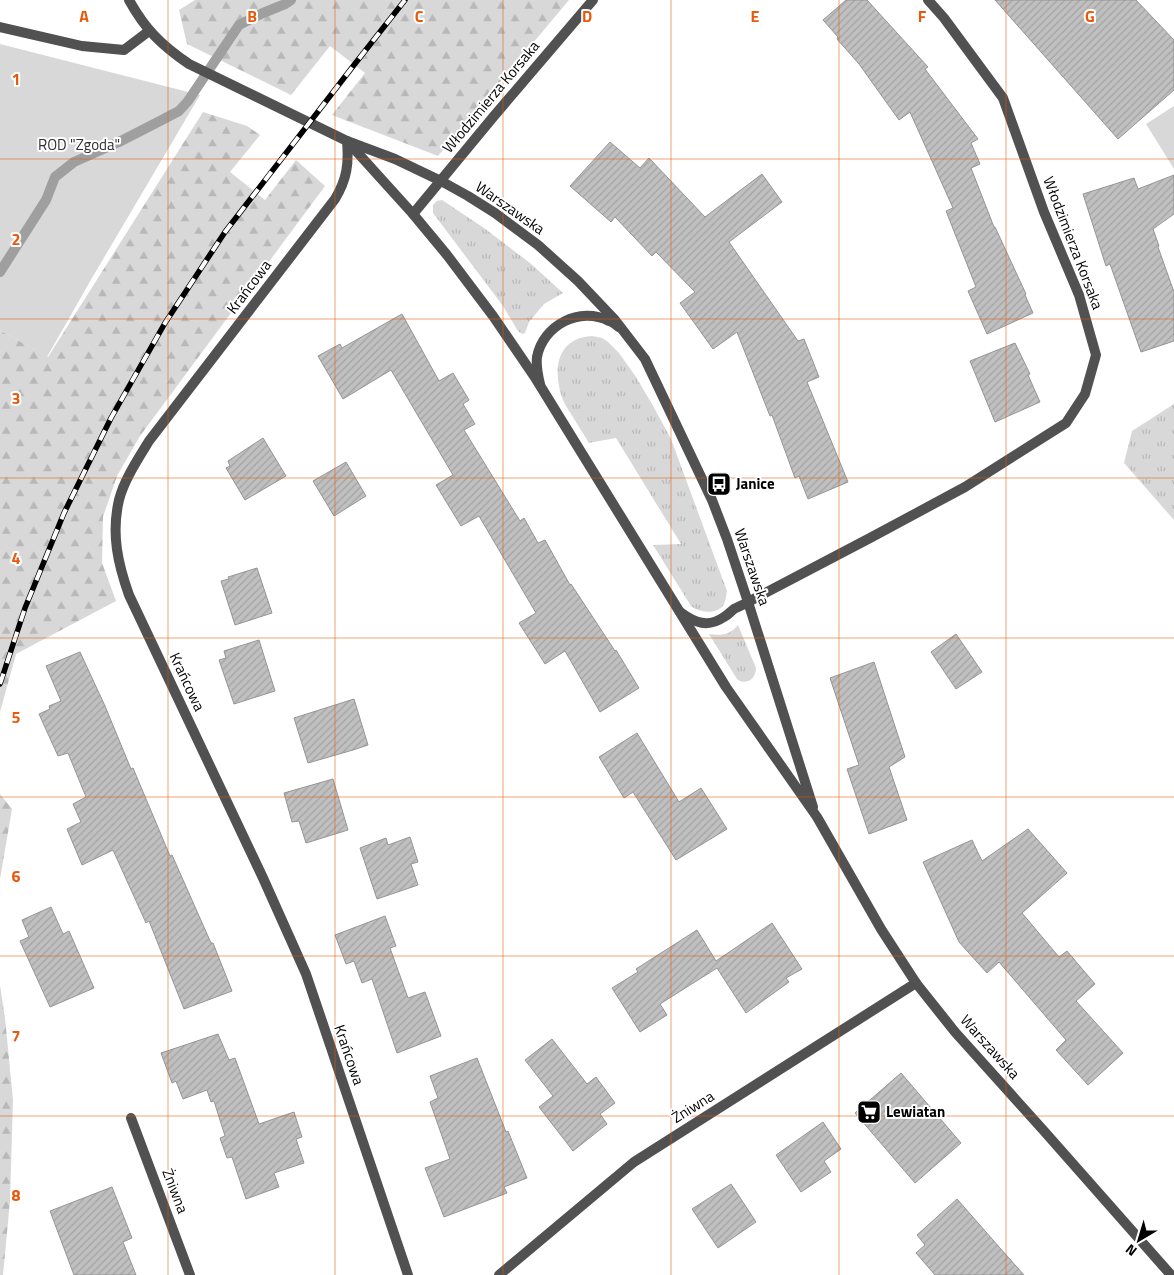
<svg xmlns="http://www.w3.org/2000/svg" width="1174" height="1275" viewBox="0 0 1174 1275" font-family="'Titillium Web',sans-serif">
	<defs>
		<pattern id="grass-tufts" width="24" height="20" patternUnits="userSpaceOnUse" patternTransform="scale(1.25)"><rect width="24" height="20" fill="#d8d8d8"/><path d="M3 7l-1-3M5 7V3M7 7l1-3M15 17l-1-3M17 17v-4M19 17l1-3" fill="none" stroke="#b8b8b8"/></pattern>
		<pattern id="forest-firs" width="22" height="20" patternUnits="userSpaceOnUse" patternTransform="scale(1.25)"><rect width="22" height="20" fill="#d8d8d8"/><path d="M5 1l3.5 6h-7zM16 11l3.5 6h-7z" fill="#b8b8b8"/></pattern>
		<pattern id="building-hatch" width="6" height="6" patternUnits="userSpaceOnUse" patternTransform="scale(1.25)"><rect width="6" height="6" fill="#c0c0c0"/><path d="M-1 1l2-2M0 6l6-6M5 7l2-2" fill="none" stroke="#a3a3a3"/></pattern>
	</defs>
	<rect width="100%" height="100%" fill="#fff"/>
	<path fill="url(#grass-tufts)" d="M442,200L484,228L530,263L563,293L544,304L529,322L525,333L522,334L518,331L503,306L433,213V205L437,201Z
		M592,336L602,338L608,342L619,353L636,377L652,404L671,439L727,591C726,595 726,600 724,604C718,615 700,613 691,606L653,545L681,544L616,438L589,443C583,433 577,424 571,414C568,409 565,405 563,400C552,371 556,338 592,336Z
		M1174,404V520L1124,463L1132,431Z
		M738,625L756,668C756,679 746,686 737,679L709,634C721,636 730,635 738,625Z"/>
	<path fill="url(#forest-firs)" d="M195,0H569L438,156L332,115L365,73L330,46L291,95L187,44L179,10Z
		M203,112L247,126L260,135L230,172L265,200L296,160L325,186L140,436L117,476L103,517L102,563L116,601L16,654L0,712V330L48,357Z
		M0,794L12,809L0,879Z
		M0,985L5,1018L13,1100L10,1201L3,1275H0Z"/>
	<path fill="#d8d8d8" d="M0,44L200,95L92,278L47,357L0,330Z
		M1174,106V169L1146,124Z"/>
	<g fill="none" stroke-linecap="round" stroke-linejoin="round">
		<path stroke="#9f9f9f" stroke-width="10" d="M0,272L46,200L55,177L74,162L119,142L156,123L179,111L188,101L239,25L263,13L285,4L291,0"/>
	</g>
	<path fill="url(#building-hatch)" stroke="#959595" d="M846,0H867L928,67L925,69L978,139L971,143L980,164L971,168L994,227H995L1026,294L1025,295L1033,313L987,334L968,291L976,287L946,211L953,208L910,112L899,120L859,64L837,39L838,37L823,20Z
		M995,0H1136L1174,40V90L1118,139Z
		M610,142L640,168L649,158L705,217L762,174L782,202L729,242L798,341L804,339L819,377L807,382L848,482L808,499L799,476L795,478L772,415L770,416L737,332L713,349L680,303L695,292L656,252L652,256L615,217L611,222L570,186Z
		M1174,175V214L1153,229L1159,246L1158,247L1174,292V341L1141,352L1110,264L1106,266L1083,194L1134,178L1138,189Z
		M402,314L439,381L453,373L469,400L463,404L475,424L464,430L520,521L524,518L538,543L545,540L570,585L571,584L615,651L616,650L639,688L600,712L565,651L545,664L519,623L536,613L479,516L461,526L436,485L453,475L391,370L343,399L318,356L340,344L342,348Z
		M1015,343L1030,374L1028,375L1040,402L995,422L970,361Z
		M263,438L286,476L245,500L226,468L230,466L228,461Z
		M346,462L366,496L334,516L313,481Z
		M257,568L272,613L235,625L221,581L229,579L228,577Z
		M956,634L982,672L956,689L931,652Z
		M259,640L275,691L234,704L219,660L226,658L224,651Z
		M80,652L105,706L131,769L133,768L170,856L172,855L211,943H213L232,991L184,1009L149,921L146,923L113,850L82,865L67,829L81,822L73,804L86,797L68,753L58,756L39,714L50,709L49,706L61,701L46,666Z
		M874,662L905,757L889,767L907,820L869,834L847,769L859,765L830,678Z
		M354,699L368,745L353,750L308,763L294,718Z
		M637,733L679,802L701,788L727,829L676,860L633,792L624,798L599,757Z
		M333,779L348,830L306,843L299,821L292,822L284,793Z
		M1028,829L1067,873L1022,913L1059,957L1067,951L1095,984L1076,1001L1123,1053L1088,1085L1056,1050L1066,1040L999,962L987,973L959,942L923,862L972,840L982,861Z
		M410,837L418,862L411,864L418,885L377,899L360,848L386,838L388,845Z
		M51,907L63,934L69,931L94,988L50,1007L20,941L29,937L22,920Z
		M385,916L396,946L390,948L408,998L425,992L441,1036L397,1053L372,979L362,983L354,961L346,964L335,935Z
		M772,923L802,969L786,978L789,982L746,1013L717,968L660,1004L667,1015L640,1032L612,988L638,972L636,969L697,930L716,961Z
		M218,1034L229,1060L235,1058L259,1124L294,1112L302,1137L296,1139L304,1163L274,1173L279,1187L246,1199L232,1157L227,1158L220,1138L225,1136L214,1101L211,1102L207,1090L183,1099L176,1081L172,1083L161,1053Z
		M552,1039L587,1084L596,1077L615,1103L600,1114L607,1124L573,1151L539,1107L553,1096L525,1060Z
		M477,1058L506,1132L508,1131L527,1178L504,1187L507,1193L444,1217L425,1168L450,1159L430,1102L438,1098L430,1076Z
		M901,1073L961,1143L915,1183L855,1113Z
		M823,1122L841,1149L824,1161L831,1172L801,1192L776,1155Z
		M731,1184L756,1222L718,1248L692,1209Z
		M112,1187L132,1238L123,1242L136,1275H74L50,1211Z
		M957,1199L1000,1248L1024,1275H935L916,1253L925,1245L917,1235Z"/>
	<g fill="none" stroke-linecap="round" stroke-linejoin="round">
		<path stroke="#515151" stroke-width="10" d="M680,612C695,623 708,628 724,617C728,615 730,612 734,609C738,607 743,605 748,602
			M131,1118L190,1275"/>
		<path stroke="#515151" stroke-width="10" d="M0,27L82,46L124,50L149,31
			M347,141C349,164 347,179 335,199L149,441C138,459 124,480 119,500C111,534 118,564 129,595L263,878L306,974L408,1275
			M413,214L494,116L593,0
			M540,384C538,376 536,366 537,357C543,325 580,306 609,321C613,322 616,325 619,327
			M748,602L870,538L965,487L1066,423L1085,394L1096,355L1079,295L1044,212L1003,98L944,18L928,0
			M499,1275L634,1162L916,983"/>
		<path stroke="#515151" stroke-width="10" d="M129,0C145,29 161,45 189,64L347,141L395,159L441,181L468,196L495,213L538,245L578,281L615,320L645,359L712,500L727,539L748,602L813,807
			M347,141L413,214L447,255L493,316L536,379L726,687L817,817L881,929L916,983L955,1032L1044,1131L1171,1275"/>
		<g stroke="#000" stroke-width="5.5">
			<path id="rail" d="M0,684L25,608L64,513L111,418L165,323L225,232L354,65L405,0"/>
		</g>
		<use href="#rail" stroke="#fff" stroke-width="4" stroke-dasharray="11" stroke-linecap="butt"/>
	</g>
	<path fill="none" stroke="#e8590c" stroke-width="1" stroke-opacity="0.55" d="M168,0V1275M335,0V1275M503,0V1275M671,0V1275M839,0V1275M1006,0V1275M0,159H1174M0,319H1174M0,478H1174M0,638H1174M0,797H1174M0,956H1174M0,1116H1174"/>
	<defs>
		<g id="bus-square" transform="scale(1.25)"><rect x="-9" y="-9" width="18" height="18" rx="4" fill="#000" stroke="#fff"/><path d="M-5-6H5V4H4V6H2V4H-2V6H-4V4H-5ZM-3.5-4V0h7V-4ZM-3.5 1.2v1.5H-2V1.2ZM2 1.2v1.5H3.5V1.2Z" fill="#fff"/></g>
		<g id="supermarket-square" transform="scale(1.25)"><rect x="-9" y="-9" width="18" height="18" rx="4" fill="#000" stroke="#fff"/><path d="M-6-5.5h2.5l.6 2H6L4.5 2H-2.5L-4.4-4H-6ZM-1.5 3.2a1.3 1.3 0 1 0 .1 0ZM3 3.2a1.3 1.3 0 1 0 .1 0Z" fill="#fff"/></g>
	</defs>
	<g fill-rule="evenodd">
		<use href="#bus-square" x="719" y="484"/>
		<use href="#supermarket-square" x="869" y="1112"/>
	</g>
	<g text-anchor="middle" stroke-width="4" stroke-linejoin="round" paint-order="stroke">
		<g font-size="15" fill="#000" stroke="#fff">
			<text transform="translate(491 97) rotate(-50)" y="5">Włodzimierza Korsaka</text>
			<text transform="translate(510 208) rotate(35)" y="5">Warszawska</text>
			<text transform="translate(1073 243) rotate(69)" y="5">Włodzimierza Korsaka</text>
			<text transform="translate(249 287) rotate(-53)" y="5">Krańcowa</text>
			<text transform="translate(752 567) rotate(71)" y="5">Warszawska</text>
			<text transform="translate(187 682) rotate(65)" y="5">Krańcowa</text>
			<text transform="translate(990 1047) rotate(48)" y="5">Warszawska</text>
			<text transform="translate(349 1055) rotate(71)" y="5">Krańcowa</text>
			<text transform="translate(693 1107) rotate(-32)" y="5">Żniwna</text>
			<text transform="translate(175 1191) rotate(69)" y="5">Żniwna</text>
		</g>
		<g font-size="15" fill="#2f2f2f" stroke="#fff">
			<text x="79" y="150">ROD "Zgoda"</text>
		</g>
		<g font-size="15" font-weight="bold" fill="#000" stroke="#fff" text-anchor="start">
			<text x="736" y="489">Janice</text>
			<text x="886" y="1117">Lewiatan</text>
		</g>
	</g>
	<g font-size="16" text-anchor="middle" font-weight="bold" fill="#e8590c" stroke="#fff" stroke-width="4" stroke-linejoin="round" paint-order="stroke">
		<text x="84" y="22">A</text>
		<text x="252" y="22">B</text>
		<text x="419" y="22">C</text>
		<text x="587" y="22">D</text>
		<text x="755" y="22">E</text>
		<text x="922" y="22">F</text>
		<text x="1090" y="22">G</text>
		<text x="16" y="85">1</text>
		<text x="16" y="245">2</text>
		<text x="16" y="404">3</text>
		<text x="16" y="564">4</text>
		<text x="16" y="723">5</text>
		<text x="16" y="882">6</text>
		<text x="16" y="1042">7</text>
		<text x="16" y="1201">8</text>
	</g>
	<g transform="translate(1139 1240) rotate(218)" stroke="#ffffff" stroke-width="4" paint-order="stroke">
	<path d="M0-4L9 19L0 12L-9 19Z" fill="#000000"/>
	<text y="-8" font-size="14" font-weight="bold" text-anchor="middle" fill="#000000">N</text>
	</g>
</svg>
